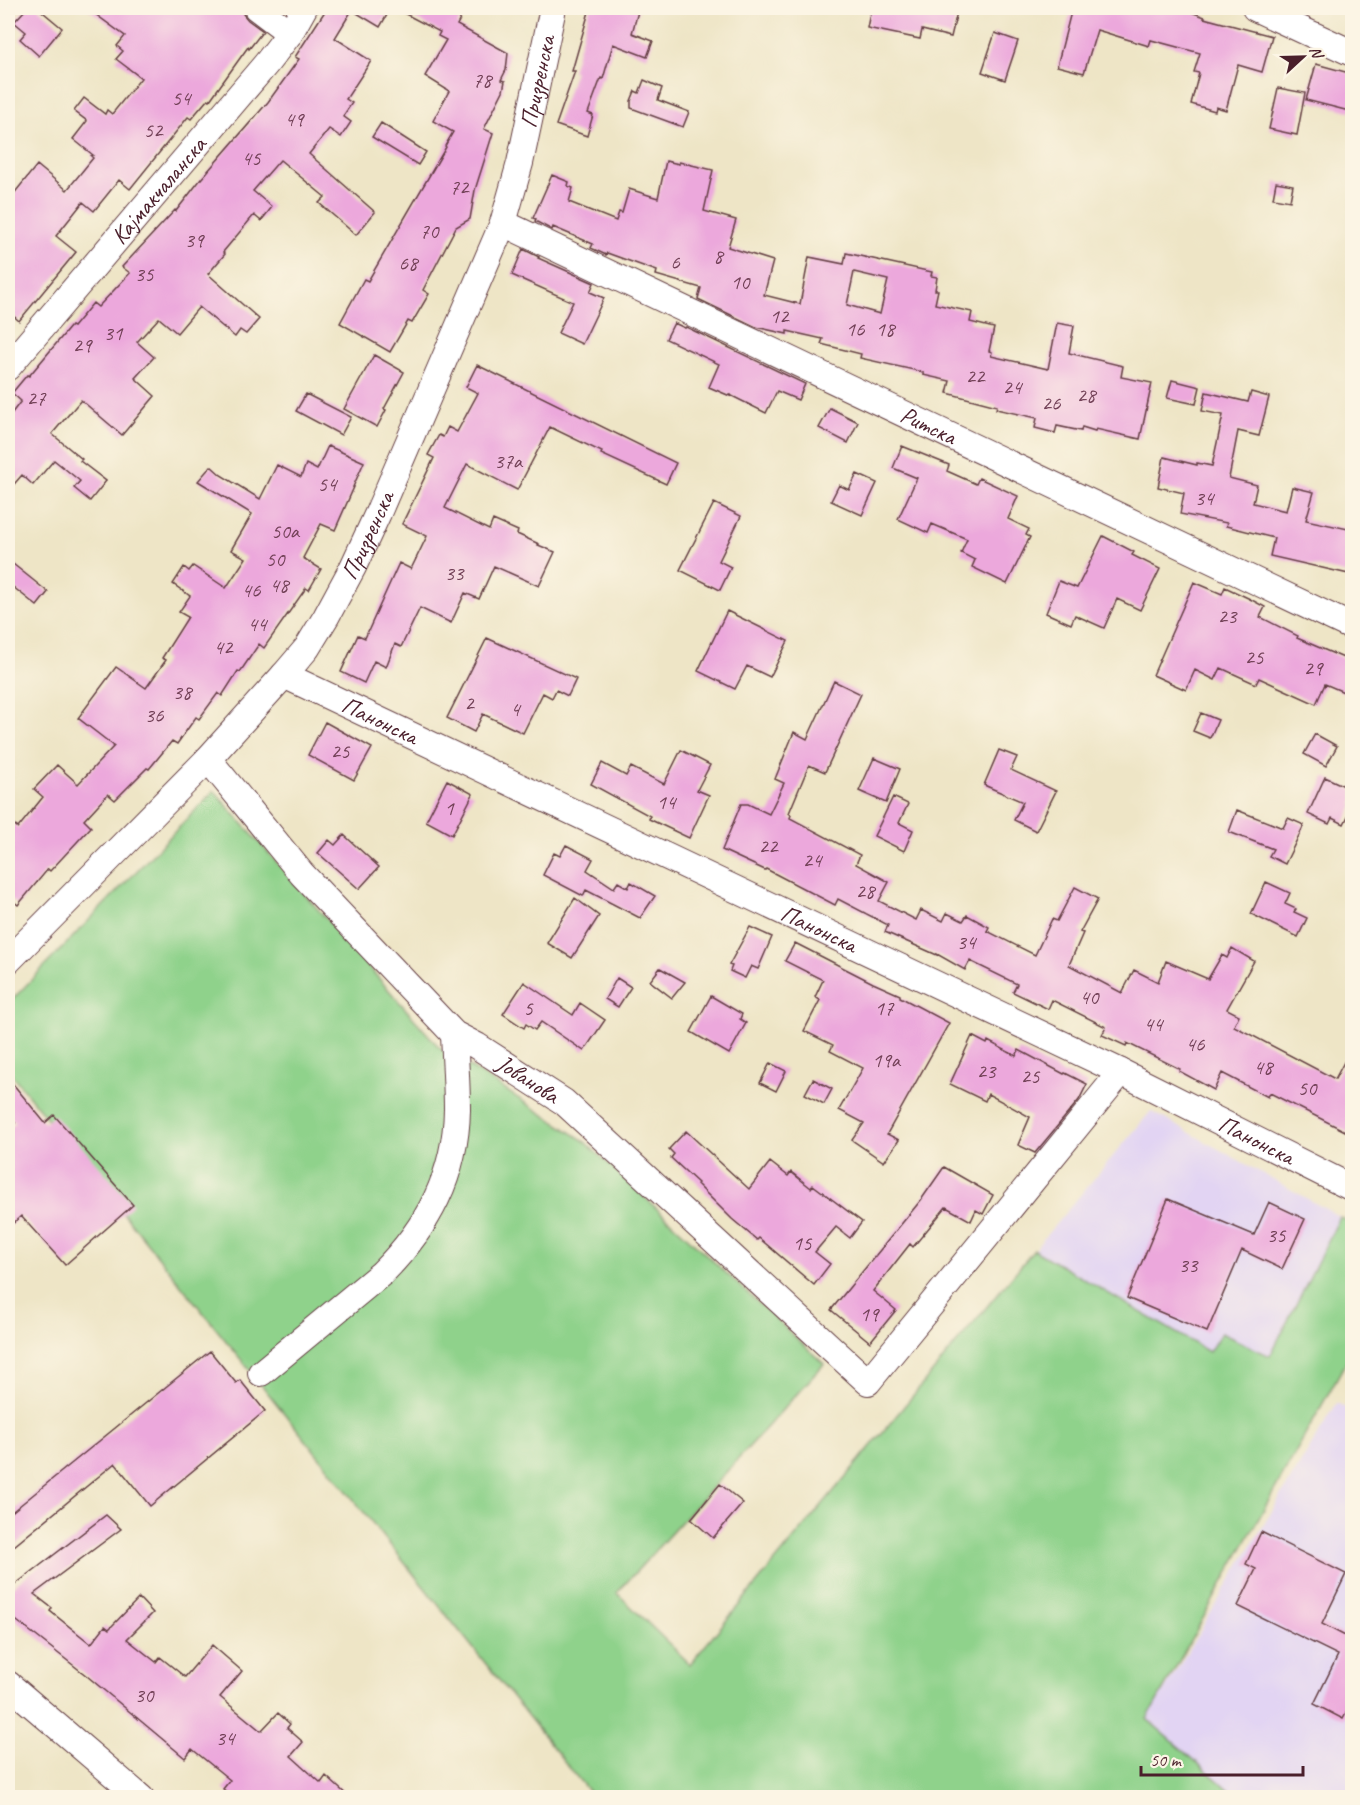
<svg xmlns="http://www.w3.org/2000/svg" width="1360" height="1805" viewBox="0 0 1360 1805" font-family="Caveat,sans-serif">
	<rect width="100%" height="100%" fill="#fcf5e5"/>
	<filter id="ink" filterUnits="userSpaceOnUse"><feTurbulence type="fractalNoise" baseFrequency=".0167" numOctaves="2"/><feDisplacementMap in="SourceGraphic" scale="12" xChannelSelector="R" yChannelSelector="G"/><feConvolveMatrix kernelMatrix="1 2 1 2 8 2 1 2 1" color-interpolation-filters="sRGB"/></filter>
	<filter id="wash" filterUnits="userSpaceOnUse"><feTurbulence type="fractalNoise" baseFrequency=".008" numOctaves="4" result="noise"/><feDisplacementMap in="SourceGraphic" scale="24" xChannelSelector="R" yChannelSelector="G"/><feGaussianBlur stdDeviation="1.35" result="paint"/><feColorMatrix in="noise" values="0 0 0 0 0 0 0 0 0 0 0 0 0 0 0 0 0 1.4 0 .05"/><feComposite in="paint" operator="in"/></filter>
	<g filter="url(#wash)">
		<rect width="100%" height="100%" fill="#eee5c6"/>
		<path fill="#e2d4f3" d="M1151,1111L1340,1217L1271,1357L1221,1333L1209,1352L1034,1250Z
			M1337,1403L1352,1411V1797H1237L1147,1719Z"/>
		<path fill="#8fd28b" stroke="#6c785b" stroke-width="1.5" d="M214,791L439,1047L583,1140L824,1364L617,1593L690,1664L1034,1250L1209,1352L1221,1333L1270,1356L1340,1217L1352,1223V1351L1147,1719L1237,1797H593L8,1070V1004Z"/>
		<g id="blocks">
			<path fill="#eca8dc" fill-rule="evenodd" d="M27,8H38L62,28L39,56L20,39L26,32L14,22Z
				M87,8H242L243,14L248,20L263,31L249,49L248,47L210,100L208,99L191,119L188,117L130,189L119,180L94,211L83,202L56,236L76,252L19,321L8,311V201L37,165L67,190L93,158L91,156L93,155L73,139L87,121L74,111L84,98L105,114L107,110L112,114L141,78L116,59L123,51L117,46L125,36Z
				M327,8H391L380,27L352,10L335,38L371,61L346,99L352,103L343,116L351,122L341,137L329,129L309,154L375,212L356,235L319,203L325,197L280,160L253,191L272,207L261,221L254,215L223,252L225,254L208,274L259,319L246,334L240,330L235,337L199,307L177,333L159,318L137,342L154,357L135,378L155,396L122,435L81,400L52,434L82,459L80,461L106,481L90,501L74,488L80,481L54,460L33,485L22,475L8,491V418L21,401L12,393L27,375L29,376L71,326L73,327L93,303L98,307L130,273L122,267L175,210L176,211L201,179L268,102L299,59L295,57Z
				M394,8H466L457,25L508,53L506,70L501,80L505,81L503,91L484,129L493,133L475,190L470,219L456,227L423,290L429,294L412,323L408,321L390,352L340,323L364,279L368,281L446,147L445,146L453,132L433,121L449,91L425,76L446,40L438,36L440,32Z
				M590,8H639L632,33L653,41L647,57L613,44L603,79L601,78L588,113L593,115L587,136L556,125L575,71H572Z
				M871,8H958L951,37L922,30L920,39L867,28Z
				M1072,8H1185V10L1205,17L1204,18L1272,36L1262,72L1238,65L1226,110L1216,107L1215,111L1191,104L1199,73L1194,72L1200,53L1151,40L1149,46L1097,30L1084,73L1057,66Z
				M995,33L1018,41L1005,80L982,72Z
				M1316,64L1353,74V112L1306,100Z
				M644,80L662,88L658,100L689,112L683,127L631,108V101L635,91L639,93Z
				M1278,88L1305,93L1297,135L1269,129Z
				M381,123L426,152L418,165L372,137Z
				M666,161L679,164V162L713,170L704,211L736,220L728,247L773,261L764,295L800,304L809,257L844,264L846,253L932,272L931,276L937,277L935,290H938L935,304L972,312L970,322L994,328L989,351L992,352L991,356L1048,369L1057,323L1074,326L1069,353L1123,366L1121,377L1152,383L1140,439L1096,429L1095,431L1082,427L1081,431L1057,426L1055,433L1035,428L1037,418L996,409L997,406L947,393L950,381L923,375V372L860,358L861,354L821,344L823,339L787,331V334L756,327L698,299L701,288L656,275L657,271L607,253L606,255L591,248L593,244L553,227L552,230L535,221L536,219L533,218L552,175L569,182L568,186L573,188L569,202L616,221L619,212L622,213L629,189L658,198ZM854,272L888,280L880,314L847,305Z
				M1276,182L1293,185L1290,201L1273,198Z
				M523,249L539,257L538,258L594,283L590,292L604,298L582,344L558,333L573,302L512,275Z
				M674,323L685,328L686,327L805,384L798,400L777,391L766,413L730,395V396L709,387L719,364L666,339Z
				M374,355L404,372L384,409L386,410L377,427L344,409Z
				M477,365L676,463L666,484L601,454L602,452L550,427L517,490L467,464L445,508L489,530L493,520L518,531L517,534L539,544L538,545L555,552L539,586L494,566L479,599L465,593L451,623L420,608L401,647L395,644L386,667L374,661L364,683L341,672L358,635L365,638L399,563L411,569L427,536L402,524L434,458L428,455L439,435L443,437L448,427L457,432L478,393L466,387Z
				M1172,380L1200,387L1196,404L1167,398Z
				M1206,392L1248,402L1251,392L1269,397L1259,436L1238,431L1229,478L1257,485L1253,503L1286,511L1292,487L1314,492L1306,520L1353,530V575L1270,556L1274,538L1226,526L1227,523L1180,514L1184,493L1158,487L1164,457L1197,465V463L1212,466L1223,415L1202,411Z
				M306,394L351,417L341,435L296,411Z
				M830,408L858,422L848,443L819,428Z
				M328,446L364,462L353,487H354L335,530L321,524L303,558L321,569L309,590L306,588L264,648L259,644L240,672L238,671L222,696L218,693L199,719L196,717L177,744L172,741L149,769L147,768L115,800L108,794L84,820L91,827L50,871L48,869L18,905L8,897V819L18,828L43,797L34,789L57,765L78,784L114,746L78,718L116,667L146,688L166,660L162,658L188,617L179,612L190,596L173,584L184,567L189,571L193,566L226,588L246,558L231,550L252,514L198,481L211,466L221,475L260,499L277,465L301,477L306,464L317,470Z
				M902,446L949,465L947,471L976,484L979,478L1018,496L1008,519L1029,529L1026,535L1030,537L1007,584L972,567L975,560L961,553L967,539L932,524L928,533L898,519L917,478L893,468Z
				M857,474L877,483L862,515L831,501L839,485L849,490Z
				M714,503L741,516L719,561L731,567L720,590L680,570Z
				M1103,536L1134,552L1132,555L1160,569L1140,610L1117,599L1104,628L1075,615L1071,624L1046,613L1059,581L1077,588Z
				M8,560L48,592L37,606L8,583Z
				M1194,582L1222,594L1225,587L1250,599L1265,607L1260,617L1298,636L1297,638L1353,662V696L1325,684L1316,704L1259,678L1256,684L1221,668L1215,680L1195,670L1186,690L1153,675Z
				M727,611L788,641L770,677L747,666L735,689L698,671Z
				M487,638L576,679L568,696L556,690L552,698L543,693L523,733L483,714L474,732L447,718Z
				M834,681L861,694L825,772L809,765L789,813L791,815L790,818L860,855L856,864L889,882L879,901L916,920L921,910L943,921L947,913L963,921L967,915L989,927L987,931L1035,955L1052,919L1057,921L1075,887L1098,899L1080,932L1083,933L1069,965L1122,993L1134,970L1158,982L1166,961L1208,979L1222,955L1227,958L1232,948L1254,961L1227,1009L1239,1015L1234,1026L1335,1079L1353,1045V1135L1270,1093L1268,1097L1222,1073L1214,1090L1179,1071L1180,1069L1127,1043L1126,1046L1102,1035L1106,1027L1052,1000L1048,1009L1013,992L1017,984L970,961L965,970L937,954V955L885,932L888,925L838,899L835,905L766,869L765,870L722,850L741,804H748L769,814L784,783L775,779L794,732L807,739Z
				M1201,713L1218,720L1210,738L1193,731Z
				M325,722L372,748L354,780L308,755Z
				M1315,734L1337,746L1326,766L1304,754Z
				M681,750L710,765L697,790L709,795L689,838L649,819L650,816L591,784L602,763L626,776L631,767L664,784Z
				M999,750L1017,757L1011,770L1056,791L1036,831L1014,820L1023,802L984,785Z
				M874,758L900,769L886,803L859,791Z
				M1325,777L1353,790V806L1344,824L1332,818L1329,824L1308,814Z
				M447,780L473,794L452,835L426,821Z
				M893,797L908,804L899,823L913,830L904,851L874,836Z
				M1237,810L1283,828L1288,818L1304,825L1285,864L1269,856L1273,849L1229,832Z
				M344,835L379,867L359,889L318,853L329,840L335,845Z
				M566,845L593,859L587,870L614,888L618,882L628,888L631,882L655,896L640,918L586,890L583,896L543,875L554,853L560,856Z
				M1266,882L1290,893L1285,904L1296,909L1294,912L1307,918L1298,937L1251,914Z
				M575,898L599,916L572,958L547,943Z
				M750,927L772,937L758,969L751,966L745,978L730,971L732,966L729,965Z
				M795,943L873,983L900,995V997L949,1023L887,1134L899,1140L884,1162L852,1140L864,1123L839,1110L863,1068L830,1051L833,1045L804,1031L820,1000L815,997L823,980L785,961Z
				M660,968L685,982L672,998L650,981Z
				M617,978L631,987L618,1007L605,999Z
				M524,982L573,1015L580,1003L605,1020L584,1051L541,1022L535,1030L526,1024L524,1028L503,1014Z
				M711,996L742,1014L740,1019L746,1023L729,1054L691,1032Z
				M972,1036L987,1044L988,1041L1016,1056L1019,1050L1064,1074L1065,1073L1087,1084L1079,1100L1035,1153L1018,1145L1030,1117L988,1094L985,1101L950,1084Z
				M770,1063L786,1071L776,1091L760,1083Z
				M8,1078L45,1123L54,1115L133,1205L65,1265L21,1216L8,1228V1130L15,1123L8,1114Z
				M813,1079L832,1089L824,1104L805,1094Z
				M686,1131L749,1189L770,1162L788,1176L791,1172L811,1188L813,1185L862,1222L850,1238L836,1227L815,1252L830,1264L814,1285L759,1238L757,1240L732,1219L697,1184L698,1183L671,1158L674,1154L669,1149Z
				M944,1167L993,1195L983,1214L976,1210L971,1221L946,1207L913,1247L910,1244L873,1291L896,1310L870,1342L831,1310L921,1200Z
				M1168,1199L1254,1235L1269,1202L1305,1219L1282,1269L1242,1250L1207,1332L1127,1298Z
				M210,1351L236,1383L240,1380L265,1411L150,1506L115,1463L8,1551V1515Z
				M720,1484L743,1503L713,1538L691,1519Z
				M106,1515L121,1529L34,1594L52,1608L50,1611L91,1644L105,1626L109,1629L139,1598L153,1613L127,1639L156,1662L160,1657L185,1677L212,1645L242,1671L220,1697L261,1731L278,1713L290,1724L287,1728L303,1742L291,1756L321,1783L326,1776L349,1797H233L223,1789L230,1780L192,1749L185,1758L87,1676L8,1614V1590Z
				M1261,1532L1346,1574L1322,1624L1347,1637L1353,1626V1700L1343,1719L1314,1704L1338,1655L1238,1606L1256,1569L1246,1564Z"/>
		</g>
	</g>
	<g filter="url(#ink)">
		<use href="#blocks" fill-opacity="0" stroke="#633d42" stroke-width="1.5"/>
		<g fill="none" stroke-linecap="round" stroke-linejoin="round">
			<g stroke="#633d42" stroke-width="28">
				<g id="minor">
					<path d="M257,8L290,33"/>
					<path d="M1255,8L1352,53"/>
					<path id="s1" d="M503,223L1352,627"/>
					<path id="s2" d="M8,367L266,64L290,33L304,8"/>
					<path id="s3" d="M284,675L1121,1072L1352,1188"/>
					<path id="s4" d="M208,759L302,874L454,1034L477,1046L564,1102L868,1382L1121,1072"/>
					<path id="s5" d="M8,961L208,759L284,675L307,648L326,617L353,567L378,513L503,223L520,163L553,8"/>
					<path d="M261,1373L382,1273C428,1227 456,1175 457,1109C457,1084 455,1059 454,1034"/>
					<path d="M8,1684L141,1798"/>
				</g>
			</g>
			<use href="#minor" stroke="#fff" stroke-width="26"/>
		</g>
	</g>
	<g text-anchor="middle" stroke-width="5" stroke-linejoin="round" paint-order="stroke">
		<g font-size="21" fill="#724157">
			<text x="482" y="87">78</text>
			<text x="181" y="105">54</text>
			<text x="294" y="126">49</text>
			<text x="153" y="137">52</text>
			<text x="251" y="165">45</text>
			<text x="459" y="194">72</text>
			<text x="429" y="238">70</text>
			<text x="194" y="247">39</text>
			<text x="718" y="263">8</text>
			<text x="675" y="269">6</text>
			<text x="408" y="270">68</text>
			<text x="144" y="281">35</text>
			<text x="740" y="289">10</text>
			<text x="779" y="323">12</text>
			<text x="855" y="336">16</text>
			<text x="885" y="336">18</text>
			<text x="113" y="340">31</text>
			<text x="82" y="352">29</text>
			<text x="975" y="383">22</text>
			<text x="1012" y="394">24</text>
			<text x="1086" y="402">28</text>
			<text x="36" y="405">27</text>
			<text x="1051" y="410">26</text>
			<text x="508" y="468">37a</text>
			<text x="327" y="491">54</text>
			<text x="1204" y="505">34</text>
			<text x="285" y="538">50a</text>
			<text x="275" y="566">50</text>
			<text x="454" y="580">33</text>
			<text x="279" y="592">48</text>
			<text x="251" y="597">46</text>
			<text x="1227" y="623">23</text>
			<text x="257" y="631">44</text>
			<text x="223" y="654">42</text>
			<text x="1254" y="664">25</text>
			<text x="1313" y="675">29</text>
			<text x="182" y="699">38</text>
			<text x="469" y="710">2</text>
			<text x="515" y="716">4</text>
			<text x="154" y="722">36</text>
			<text x="340" y="758">25</text>
			<text x="666" y="809">14</text>
			<text x="449" y="815">1</text>
			<text x="768" y="853">22</text>
			<text x="812" y="867">24</text>
			<text x="865" y="898">28</text>
			<text x="966" y="949">34</text>
			<text x="1089" y="1004">40</text>
			<text x="528" y="1015">5</text>
			<text x="884" y="1015">17</text>
			<text x="1153" y="1031">44</text>
			<text x="1195" y="1051">46</text>
			<text x="886" y="1067">19a</text>
			<text x="1263" y="1074">48</text>
			<text x="986" y="1078">23</text>
			<text x="1030" y="1083">25</text>
			<text x="1307" y="1095">50</text>
			<text x="1276" y="1242">35</text>
			<text x="802" y="1250">15</text>
			<text x="1188" y="1272">33</text>
			<text x="869" y="1321">19</text>
			<text x="144" y="1702">30</text>
			<text x="225" y="1745">34</text>
		</g>
		<g font-size="24" fill="#4a1f2b" stroke="#fcf5e5">
			<text dy="8" stroke="none"><textPath href="#s5" startOffset="1047">Призренска</textPath></text>
			<text dy="8" stroke="none"><textPath href="#s2" startOffset="232">Кајмакчаланска</textPath></text>
			<text dy="8" stroke="none"><textPath href="#s1" startOffset="471">Ритска</textPath></text>
			<text dy="8" stroke="none"><textPath href="#s5" startOffset="561">Призренска</textPath></text>
			<text dy="8" stroke="none"><textPath href="#s3" startOffset="106">Панонска</textPath></text>
			<text dy="8" stroke="none"><textPath href="#s3" startOffset="592">Панонска</textPath></text>
			<text dy="8" stroke="none"><textPath href="#s4" startOffset="456">Јованова</textPath></text>
			<text dy="8" stroke="none"><textPath href="#s3" startOffset="1078">Панонска</textPath></text>
		</g>
	</g>
	<rect width="1360" height="1805" fill="none" stroke="#fcf5e5" stroke-width="30"/>
	<g transform="translate(1303 57) rotate(68)" stroke="#fcf5e5" stroke-width="4.5" paint-order="stroke">
	<path d="M0-4.5L10 22L0 15L-10 22Z" fill="#4a1f2b"/>
	<text y="-9" font-size="16" font-weight="bold" text-anchor="middle" fill="#4a1f2b">N</text>
	</g>
	<path d="M1141 1766v9h162v-9" fill="none" stroke="#4a1f2b" stroke-width="3"/>
	<text x="1150" y="1766" font-size="18" fill="#4a1f2b" stroke="#fcf5e5" stroke-width="4.5" paint-order="stroke">50 m</text>
</svg>
